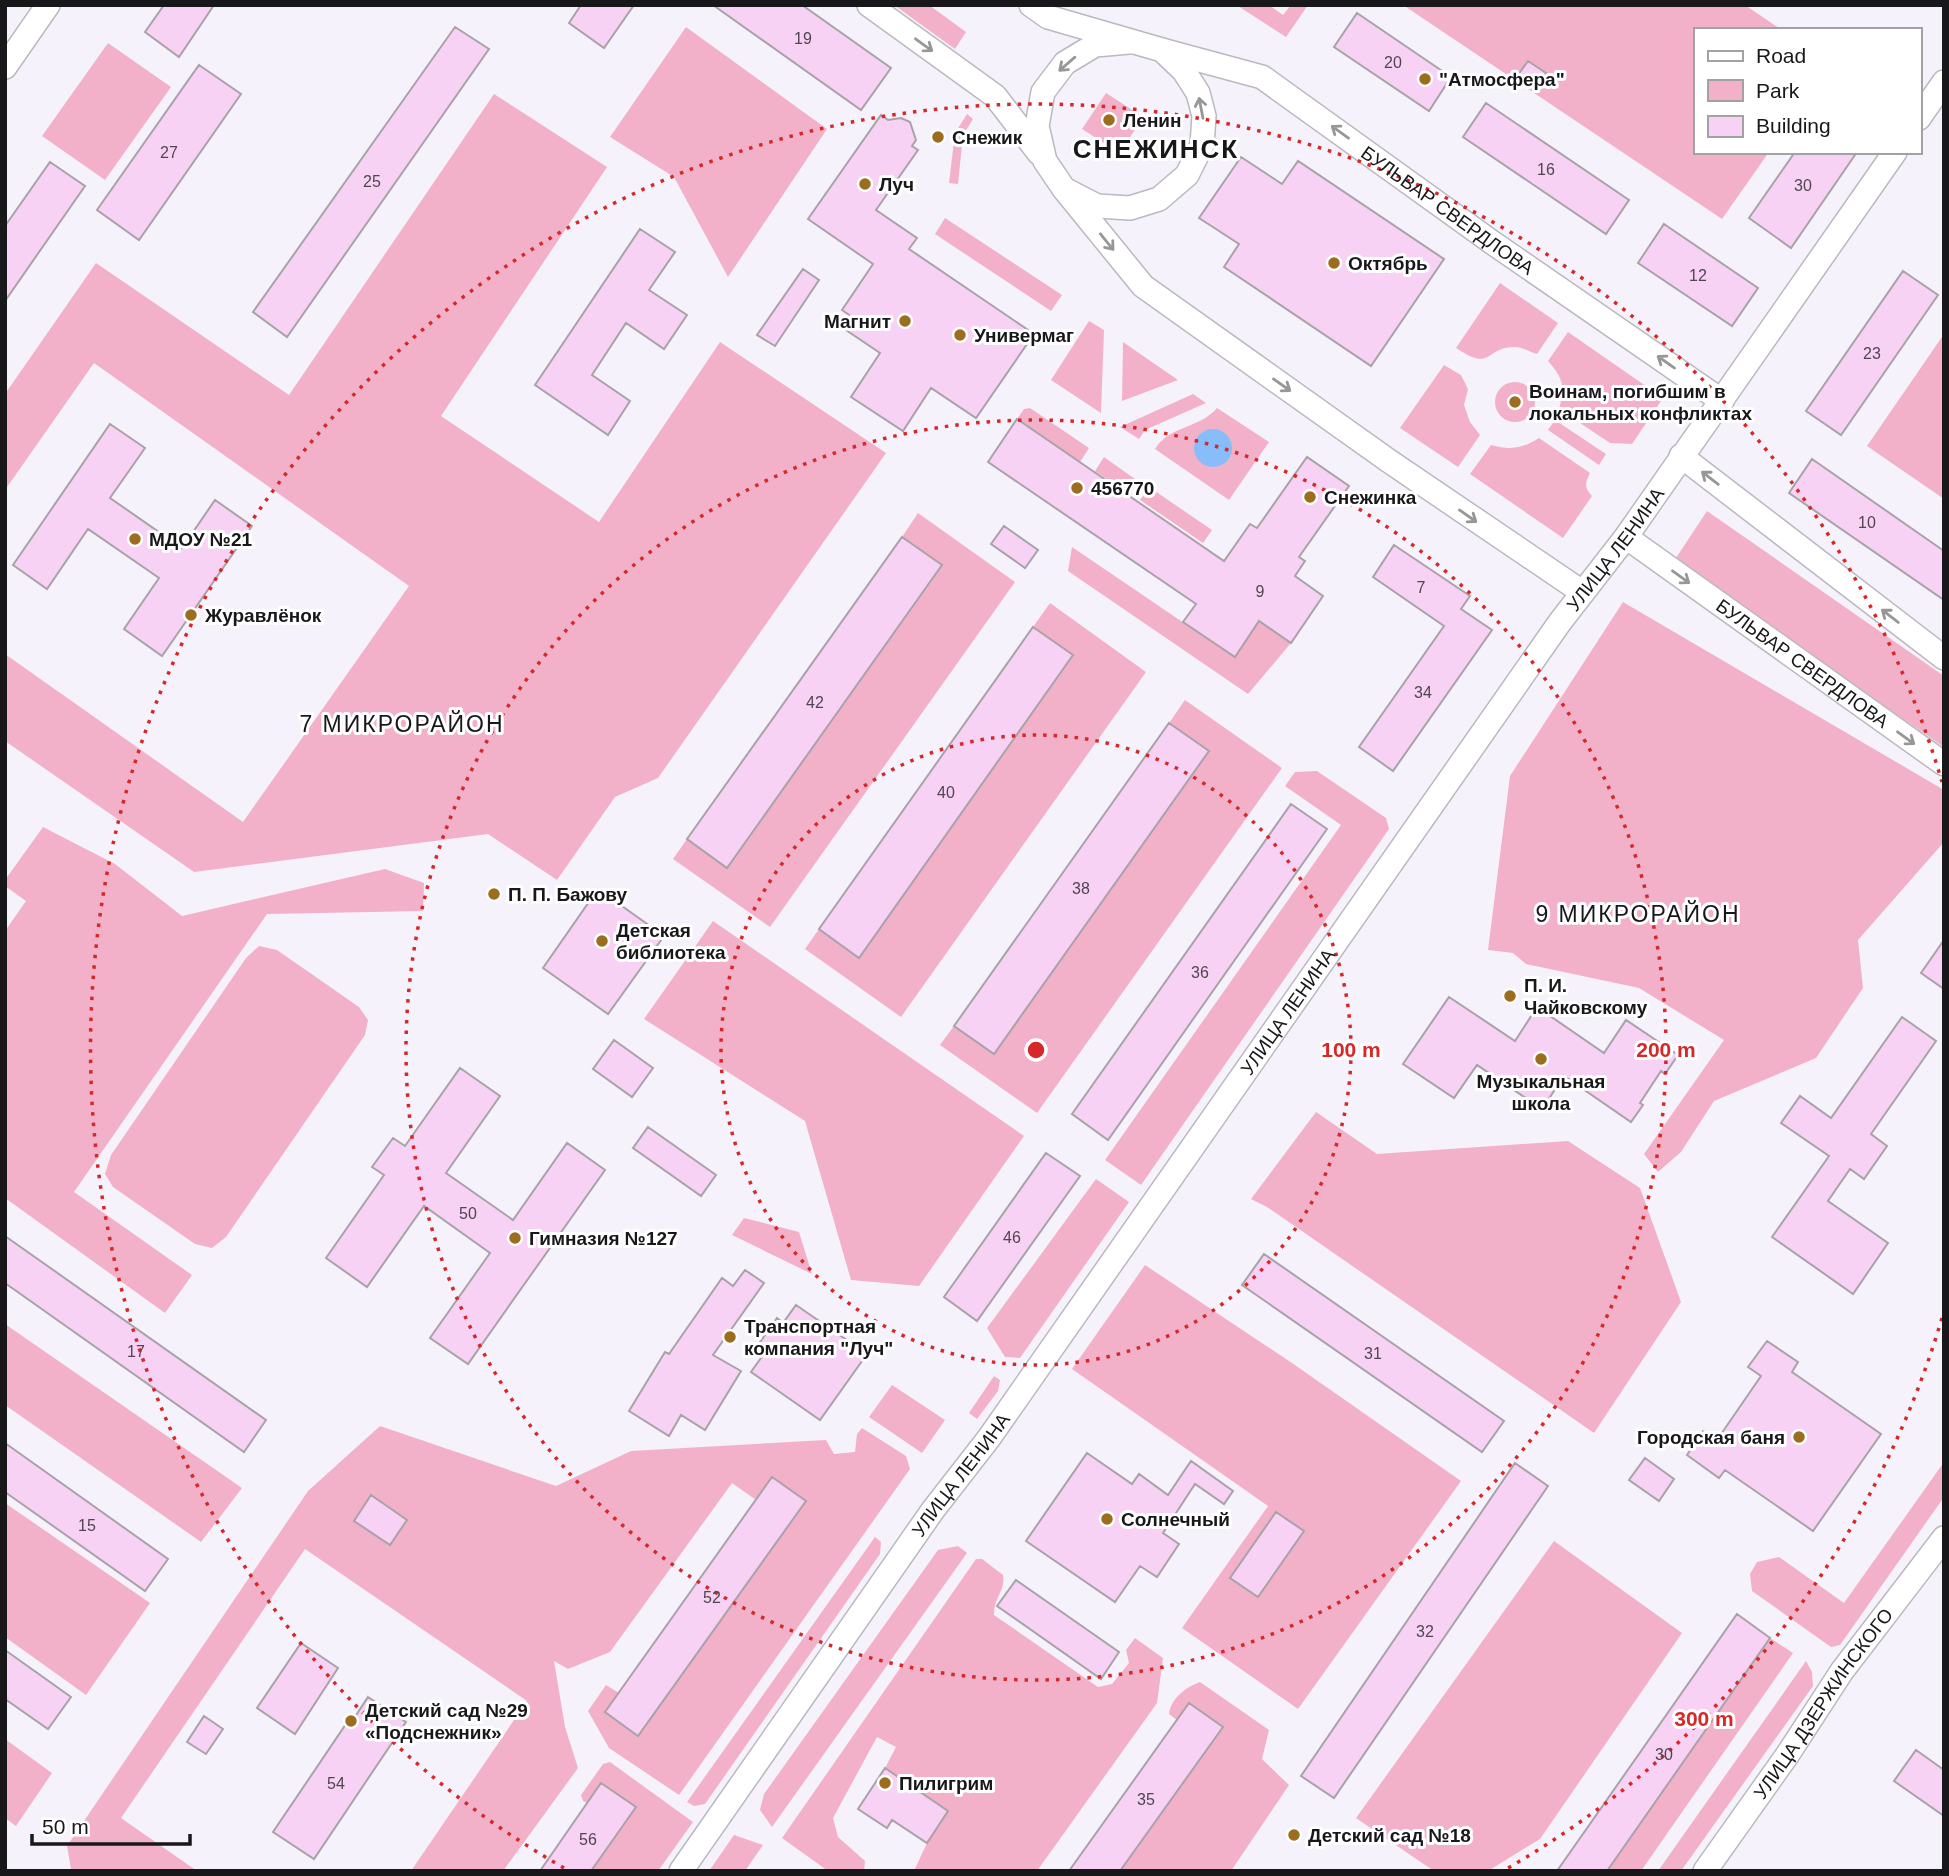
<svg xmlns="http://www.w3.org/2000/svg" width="1949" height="1876" viewBox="0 0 1949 1876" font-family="Helvetica,sans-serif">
	<rect width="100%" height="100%" fill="#f6f2fb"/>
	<path fill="#f2b1c8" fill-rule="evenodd" d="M894,5H929L966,32L955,49Z
		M1269,5L1283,15L1291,5H1308L1286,37L1238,6Z
		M1403,5H1745L1782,30H1695V152H1769L1722,219Z
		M686,27L827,129L728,277L674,177L610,137Z
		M108,43L171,87L105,180L42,136Z
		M1106,93L1143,117L1120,153L1082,129Z
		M494,94L607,167L441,416L599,522L720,342L886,453L658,778L615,797L557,880L488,834L194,872L5,741V654L243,822L409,586L94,363L5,490V394L96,263L289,395Z
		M967,114L973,119L963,135L958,184L949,183L955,133Z
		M945,218L1062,295L1051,311L935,234Z
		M1500,283L1558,323L1537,354C1530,352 1522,347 1515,347C1484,347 1493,373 1456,348Z
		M1089,321L1104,330L1101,413L1051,380Z
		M1568,332L1663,398L1632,444L1610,443L1559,409C1565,387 1564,379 1548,361Z
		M1944,334V499L1867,446Z
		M1123,342L1178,380L1122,401Z
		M1444,365L1461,375L1468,389L1464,405L1470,422L1480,435L1458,467L1400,428Z
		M1495 402a20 20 0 1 1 40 0a20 20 0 1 1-40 0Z
		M1193,394L1206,403L1145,430L1139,439L1120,427Z
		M1030,408L1089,448L1080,462L1017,419L1024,409Z
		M1217,408L1269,442L1229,500L1155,449C1170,425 1199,429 1217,408Z
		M1555,420L1606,454L1599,465L1548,430Z
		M1539,438L1590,473C1585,483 1584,488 1592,496L1563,538L1470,474L1491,445C1510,450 1522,449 1539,438Z
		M1104,457L1135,479L1126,492L1095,471Z
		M1149,487L1212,530L1203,543L1140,500Z
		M1707,511L1944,676V747L1674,561Z
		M918,513L1015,582L770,927L673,859L687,839L727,868L942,566L902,537Z
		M1072,547L1234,657L1259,621L1291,643L1248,694L1068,571Z
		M1623,602L1944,790V842L1858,940L1863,988L1816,1058L1714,1101L1681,1152L1658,1172L1644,1154L1724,1040L1639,988L1526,964L1513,953L1488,950L1510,776Z
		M1050,603L1146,672L901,1017L805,949L819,929L859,957L1073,655L1033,627Z
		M1185,700L1282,768L1037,1113L940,1045L954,1026L994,1053L1209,752L1169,723Z
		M1317,771L1386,818L1389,829L1141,1185L1105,1160L1341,825L1285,786L1295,772Z
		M43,827L115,864L182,916L385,869L424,883L423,911L267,914L74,1192L192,1275L165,1313L5,1198V931L26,901L5,886V880Z
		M713,921L1024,1136L919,1286L851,1280L805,1121L644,1019Z
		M259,946L277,950L359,1007L368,1020L365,1035L226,1237L212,1248L195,1244L113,1187L105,1174L111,1155L246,958Z
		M1316,1112L1377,1154L1568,1141L1640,1188L1681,1302L1594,1433L1267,1207L1251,1199Z
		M1096,1179L1129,1202L1020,1358L1005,1357L987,1328Z
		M744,1218L799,1232L812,1274L732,1235Z
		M1145,1265L1292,1363L1461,1481L1298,1709L1182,1628L1268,1506L1072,1369ZM1276,1512L1304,1531L1259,1597L1231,1578Z
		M5,1324L242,1488L201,1542L5,1405Z
		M994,1376L1000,1380L998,1391L977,1419L969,1413Z
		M892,1385L945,1420L922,1453L869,1417Z
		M380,1426L556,1486L631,1451L826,1440L834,1454L855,1452L857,1434L862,1428L906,1456L910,1469L679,1795L609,1748L588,1711L606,1685L619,1693L605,1712L756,1500L732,1483L610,1652L568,1669L554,1661L565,1727L578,1768L503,1871H411L527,1701L305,1549L121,1818L197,1871H73L71,1869L67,1846L308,1491Z
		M1944,1462V1497L1840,1645L1831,1647L1752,1591L1750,1574L1757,1562L1779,1557L1844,1603Z
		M5,1503L150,1603L86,1695L5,1637Z
		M875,1537L881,1542L880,1554L705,1804L694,1806L687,1802Z
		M1554,1541L1682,1633L1540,1839L1488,1871H1434L1356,1818Z
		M958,1546L967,1553L772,1827L760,1810L764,1794L938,1550Z
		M976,1559H982L1003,1575C1006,1590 993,1599 994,1615L1098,1687L1112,1684L1129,1663L1126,1650L1135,1638L1163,1658L1157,1703L1037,1871H914L927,1843L948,1811L885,1768L896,1747L877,1737L833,1818L838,1837L865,1861L864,1871H828L782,1838Z
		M1770,1638L1793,1653L1641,1871H1607Z
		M1806,1661L1812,1672L1813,1686L1681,1871H1658Z
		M1200,1682L1269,1730L1262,1759L1289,1785L1231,1871H1120L1222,1727L1190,1703L1177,1720L1169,1714C1171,1698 1186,1687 1200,1682Z
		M5,1739L52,1773L16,1826L5,1818Z
		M610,1762L693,1822L658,1871H591L636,1807L602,1783L587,1803L583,1801L581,1795L603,1764Z
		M734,1835L763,1845L745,1871H709Z"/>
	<path fill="#87bdf8" d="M1194 448a19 19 0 1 1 38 0a19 19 0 1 1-38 0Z"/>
	<path fill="#f8d2f4" stroke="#a9a2a8" stroke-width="2" d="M164,5H214L179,57L145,32Z
		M581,5H634L604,48L569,23Z
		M713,5H802L891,68L861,110Z
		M1357,13L1451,77L1429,111L1334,47Z
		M455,27L489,49L287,337L253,312Z
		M1528,61L1546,73L1536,87L1518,75Z
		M199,65L241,94L139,240L97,210Z
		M1486,103L1629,200L1606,234L1463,137Z
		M881,115L888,120L901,118L910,122L916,140L912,146L918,150L876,210L917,238L909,249L1034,334L976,418L931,388L903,431L851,397L880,353L846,330L855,319L842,310L873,264L808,219Z
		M1795,152H1857L1791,248L1749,218Z
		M1241,157L1282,184L1298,161L1444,259L1371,366L1224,267L1239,244L1199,218Z
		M50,162L85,186L5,301V226Z
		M1664,224L1758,288L1732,326L1638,263Z
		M640,229L675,252L649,290L687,315L664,349L626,323L592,375L630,401L608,435L535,385Z
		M803,269L819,280L775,346L757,335Z
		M1903,271L1938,295L1841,435L1806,411Z
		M1017,419L1224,561L1250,524L1257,528L1307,457L1349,486L1299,557L1305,561L1295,576L1323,596L1291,643L1259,621L1235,657L1183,622L1196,604L988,462Z
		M110,424L145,448L110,498L182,548L215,500L252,526L162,656L124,629L159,578L88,529L47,589L13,565Z
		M1812,459L1944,551V600L1789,493Z
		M1004,526L1038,550L1025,568L991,544Z
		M902,537L942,565L727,868L687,839Z
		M1394,545L1470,596L1461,609L1492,630L1393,771L1359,747L1444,626L1373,577Z
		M1033,627L1073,655L859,958L819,929Z
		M1169,723L1209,751L994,1054L954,1026Z
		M1291,804L1327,829L1108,1140L1072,1114Z
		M598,889L664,936L608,1014L543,968Z
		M1944,940V989L1921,973Z
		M1449,997L1515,1041L1537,1007L1604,1053L1626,1020L1678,1055L1665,1074L1661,1071L1640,1103L1643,1105L1631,1122L1564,1076L1542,1109L1477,1065L1454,1098L1403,1064Z
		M1902,1017L1936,1041L1871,1134L1887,1146L1864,1179L1850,1169L1828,1201L1888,1243L1853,1294L1772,1237L1829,1156L1781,1123L1800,1096L1831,1118Z
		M614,1040L653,1068L632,1097L593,1069Z
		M460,1068L500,1096L446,1173L513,1220L567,1143L605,1170L468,1364L430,1338L490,1253L424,1206L367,1287L326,1258L384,1175L372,1167L393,1138L405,1146Z
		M648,1127L716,1175L701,1196L633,1148Z
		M1046,1153L1080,1176L977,1321L944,1297Z
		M5,1236L266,1420L244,1452L5,1283Z
		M1264,1254L1504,1421L1482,1452L1242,1285Z
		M745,1270L764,1283L713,1355L741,1371L705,1430L681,1415L669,1436L629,1411L665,1352L669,1354L722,1278L733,1286Z
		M796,1305L867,1354L820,1420L751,1372L766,1351L758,1345L777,1318L783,1323Z
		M1767,1341L1798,1362L1792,1372L1881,1434L1813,1531L1725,1470L1719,1478L1687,1455L1703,1431L1717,1440L1761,1376L1748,1367Z
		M5,1443L168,1559L145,1591L5,1492Z
		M1087,1453L1132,1484L1139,1474L1168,1495L1191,1461L1233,1491L1224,1504L1195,1484L1163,1533L1179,1544L1157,1577L1140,1566L1115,1602L1026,1541Z
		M1645,1458L1674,1479L1659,1501L1629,1480Z
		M1515,1463L1548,1486L1334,1798L1301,1776Z
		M772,1477L806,1501L638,1736L605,1712Z
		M371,1495L407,1520L390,1545L354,1521Z
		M1276,1512L1304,1531L1258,1597L1230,1578Z
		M1016,1580L1119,1652L1101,1679L997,1606Z
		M1737,1614L1770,1638L1607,1871H1557Z
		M301,1643L338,1668L295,1734L257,1708Z
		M5,1650L71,1697L48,1729L5,1699Z
		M368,1697L406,1722L314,1859L273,1832L346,1724L349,1726Z
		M1189,1703L1223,1727L1120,1871H1069Z
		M204,1716L223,1729L206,1754L187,1742Z
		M1916,1750L1944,1770V1816L1894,1781Z
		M885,1768L948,1811L927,1843L892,1820L887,1828L858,1809Z
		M601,1783L636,1807L591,1871H540Z"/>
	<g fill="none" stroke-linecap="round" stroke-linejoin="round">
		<g stroke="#bbb8c0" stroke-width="26">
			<g id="tertiary">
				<path d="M869,5L995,96L1039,153"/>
				<path d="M1031,5L1048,17L1162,50L1184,71L1198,93L1204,116L1202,145L1187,175L1159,199L1130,208L1097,206L1064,189L1045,161L1037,126L1043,92L1065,63L1095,45L1129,42"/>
				<path id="s1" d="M1162,50L1262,77L1493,243L1722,401"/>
				<path d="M5,67L48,5"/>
				<path d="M1919,118L1944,82"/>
				<path d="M1064,189L1143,286L1389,461L1582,592"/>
				<path d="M1681,456L1944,658"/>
				<path id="s2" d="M1626,537L1944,764"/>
				<path id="s3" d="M681,1871L933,1510L989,1438L1560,622L1626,537L1895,152"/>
				<path id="s4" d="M1705,1871L1788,1754L1842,1671L1944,1538"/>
			</g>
		</g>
		<use href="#tertiary" stroke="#fff" stroke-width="23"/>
	</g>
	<defs><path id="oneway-shaft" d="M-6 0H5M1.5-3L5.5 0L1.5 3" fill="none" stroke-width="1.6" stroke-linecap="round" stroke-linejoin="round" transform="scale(1.75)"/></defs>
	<g stroke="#979798">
		<use href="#oneway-shaft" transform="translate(924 45) rotate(36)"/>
		<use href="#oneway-shaft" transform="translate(1067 64) rotate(139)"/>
		<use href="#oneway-shaft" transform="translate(1201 108) rotate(-101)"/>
		<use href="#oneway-shaft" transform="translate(1340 132) rotate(-144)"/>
		<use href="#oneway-shaft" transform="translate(1107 242) rotate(51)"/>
		<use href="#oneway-shaft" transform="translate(1666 362) rotate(-145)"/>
		<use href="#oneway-shaft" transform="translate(1282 385) rotate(35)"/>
		<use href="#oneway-shaft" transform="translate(1710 478) rotate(-142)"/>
		<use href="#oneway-shaft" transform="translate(1468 516) rotate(35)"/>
		<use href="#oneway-shaft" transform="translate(1681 577) rotate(36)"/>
		<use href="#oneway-shaft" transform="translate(1890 616) rotate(-142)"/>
		<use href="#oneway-shaft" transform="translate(1906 738) rotate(36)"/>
	</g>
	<g fill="none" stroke="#d62828" stroke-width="3.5" stroke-dasharray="3.5 7">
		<circle cx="1036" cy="1050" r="315"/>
		<circle cx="1036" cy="1050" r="630"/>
		<path d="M1942 1318A945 945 0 0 1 1508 1868M564 1868A945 945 0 1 1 1942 782"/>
	</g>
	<g fill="#9c6c1f" stroke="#fff" stroke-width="2.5">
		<circle cx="1425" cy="79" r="7"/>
		<circle cx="1109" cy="120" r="7"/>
		<circle cx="938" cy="137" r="7"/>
		<circle cx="865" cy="184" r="7"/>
		<circle cx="1334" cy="263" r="7"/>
		<circle cx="905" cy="321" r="7"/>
		<circle cx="960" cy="335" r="7"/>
		<circle cx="1515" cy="402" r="7"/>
		<circle cx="1077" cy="488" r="7"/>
		<circle cx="1310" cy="497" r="7"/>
		<circle cx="135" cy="539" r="7"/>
		<circle cx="191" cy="615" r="7"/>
		<circle cx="494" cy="894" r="7"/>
		<circle cx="602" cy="941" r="7"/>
		<circle cx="1510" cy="996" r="7"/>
		<circle cx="1541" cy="1059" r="7"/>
		<circle cx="515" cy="1238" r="7"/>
		<circle cx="730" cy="1337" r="7"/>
		<circle cx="1799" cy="1437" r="7"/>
		<circle cx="1107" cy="1519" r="7"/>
		<circle cx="351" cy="1721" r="7"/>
		<circle cx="885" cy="1783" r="7"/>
		<circle cx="1294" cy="1835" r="7"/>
	</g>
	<g text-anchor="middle" stroke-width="6" stroke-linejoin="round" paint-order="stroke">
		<g font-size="16" fill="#504650">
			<text x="803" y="44">19</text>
			<text x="1393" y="68">20</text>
			<text x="169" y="158">27</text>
			<text x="1546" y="175">16</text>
			<text x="372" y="187">25</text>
			<text x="1803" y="191">30</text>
			<text x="1698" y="281">12</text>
			<text x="1872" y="359">23</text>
			<text x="1867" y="528">10</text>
			<text x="1421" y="593">7</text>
			<text x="1260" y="597">9</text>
			<text x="1423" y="698">34</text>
			<text x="815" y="708">42</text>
			<text x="946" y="798">40</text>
			<text x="1081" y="894">38</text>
			<text x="1200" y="978">36</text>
			<text x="468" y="1219">50</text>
			<text x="1012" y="1243">46</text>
			<text x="136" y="1357">17</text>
			<text x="1373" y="1359">31</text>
			<text x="87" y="1531">15</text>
			<text x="712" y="1603">52</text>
			<text x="1425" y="1637">32</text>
			<text x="1664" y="1760">30</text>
			<text x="336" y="1789">54</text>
			<text x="1146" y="1805">35</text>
			<text x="588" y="1845">56</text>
		</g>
		<g font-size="19" font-weight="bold" fill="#18171a" stroke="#fff" text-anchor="start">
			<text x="1439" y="86">"Атмосфера"</text>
			<text x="1123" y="127">Ленин</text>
			<text x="952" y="144">Снежик</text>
			<text x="879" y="191">Луч</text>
			<text x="1348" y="270">Октябрь</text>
			<text x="891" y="328" text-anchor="end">Магнит</text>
			<text x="974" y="342">Универмаг</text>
			<text x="1529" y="398">Воинам, погибшим в<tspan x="1529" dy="22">локальных конфликтах</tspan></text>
			<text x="1091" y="495">456770</text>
			<text x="1324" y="504">Снежинка</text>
			<text x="149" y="546">МДОУ №21</text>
			<text x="205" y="622">Журавлёнок</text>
			<text x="508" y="901">П. П. Бажову</text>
			<text x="616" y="937">Детская<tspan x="616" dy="22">библиотека</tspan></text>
			<text x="1524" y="992">П. И.<tspan x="1524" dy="22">Чайковскому</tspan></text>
			<text x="1541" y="1088" text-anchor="middle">Музыкальная<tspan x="1541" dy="22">школа</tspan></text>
			<text x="529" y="1245">Гимназия №127</text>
			<text x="744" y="1333">Транспортная<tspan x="744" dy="22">компания "Луч"</tspan></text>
			<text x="1785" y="1444" text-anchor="end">Городская баня</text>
			<text x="1121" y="1526">Солнечный</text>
			<text x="365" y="1717">Детский сад №29<tspan x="365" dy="22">«Подснежник»</tspan></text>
			<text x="899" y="1790">Пилигрим</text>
			<text x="1308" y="1842">Детский сад №18</text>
		</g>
		<g font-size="19" fill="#18171a" stroke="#fff">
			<text dy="7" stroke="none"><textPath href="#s1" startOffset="332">БУЛЬВАР СВЕРДЛОВА</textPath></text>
			<text dy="7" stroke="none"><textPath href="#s3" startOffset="1619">УЛИЦА ЛЕНИНА</textPath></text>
			<text dy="7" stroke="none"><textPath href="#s2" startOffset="217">БУЛЬВАР СВЕРДЛОВА</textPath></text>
			<text dy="7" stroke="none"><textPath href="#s3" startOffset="1052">УЛИЦА ЛЕНИНА</textPath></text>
			<text dy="7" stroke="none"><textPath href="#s3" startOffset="485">УЛИЦА ЛЕНИНА</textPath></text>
			<text dy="7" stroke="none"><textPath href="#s4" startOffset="205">УЛИЦА ДЗЕРЖИНСКОГО</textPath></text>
		</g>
		<g font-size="23" letter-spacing="2" fill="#18171a" stroke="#fff">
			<text x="402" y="732">7 МИКРОРАЙОН</text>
			<text x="1638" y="922">9 МИКРОРАЙОН</text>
		</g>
		<g font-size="26" font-weight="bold" letter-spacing="2" fill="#18171a" stroke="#fff">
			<text x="1156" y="158">СНЕЖИНСК</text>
		</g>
	</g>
	<circle cx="1036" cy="1050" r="10" fill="#d62828" stroke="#fff" stroke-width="3.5"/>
	<g font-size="21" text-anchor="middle" font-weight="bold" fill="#d62828" stroke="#fff" stroke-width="6" stroke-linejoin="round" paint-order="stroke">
		<text x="1351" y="1057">100 m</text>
		<text x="1666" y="1057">200 m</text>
		<text x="1704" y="1726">300 m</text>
	</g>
	<rect width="1949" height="1876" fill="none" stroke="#18171a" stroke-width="14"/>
	<rect x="1694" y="28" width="228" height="126" fill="#ffffff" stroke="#a3a2a3" stroke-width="2"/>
	<rect x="1708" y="51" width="35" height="10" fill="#ffffff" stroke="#a3a2a3" stroke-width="2"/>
	<text x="1756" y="63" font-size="21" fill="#18171a">Road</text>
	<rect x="1708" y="80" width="35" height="21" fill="#f2b1c8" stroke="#a3a2a3" stroke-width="2"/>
	<text x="1756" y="98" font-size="21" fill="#18171a">Park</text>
	<rect x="1708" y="116" width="35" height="21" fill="#f8d2f4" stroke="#a3a2a3" stroke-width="2"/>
	<text x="1756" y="133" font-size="21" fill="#18171a">Building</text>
	<path d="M32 1834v10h158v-10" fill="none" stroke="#18171a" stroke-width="3.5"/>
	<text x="42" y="1834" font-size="21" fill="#18171a" stroke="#ffffff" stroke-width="5" paint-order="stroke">50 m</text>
</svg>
